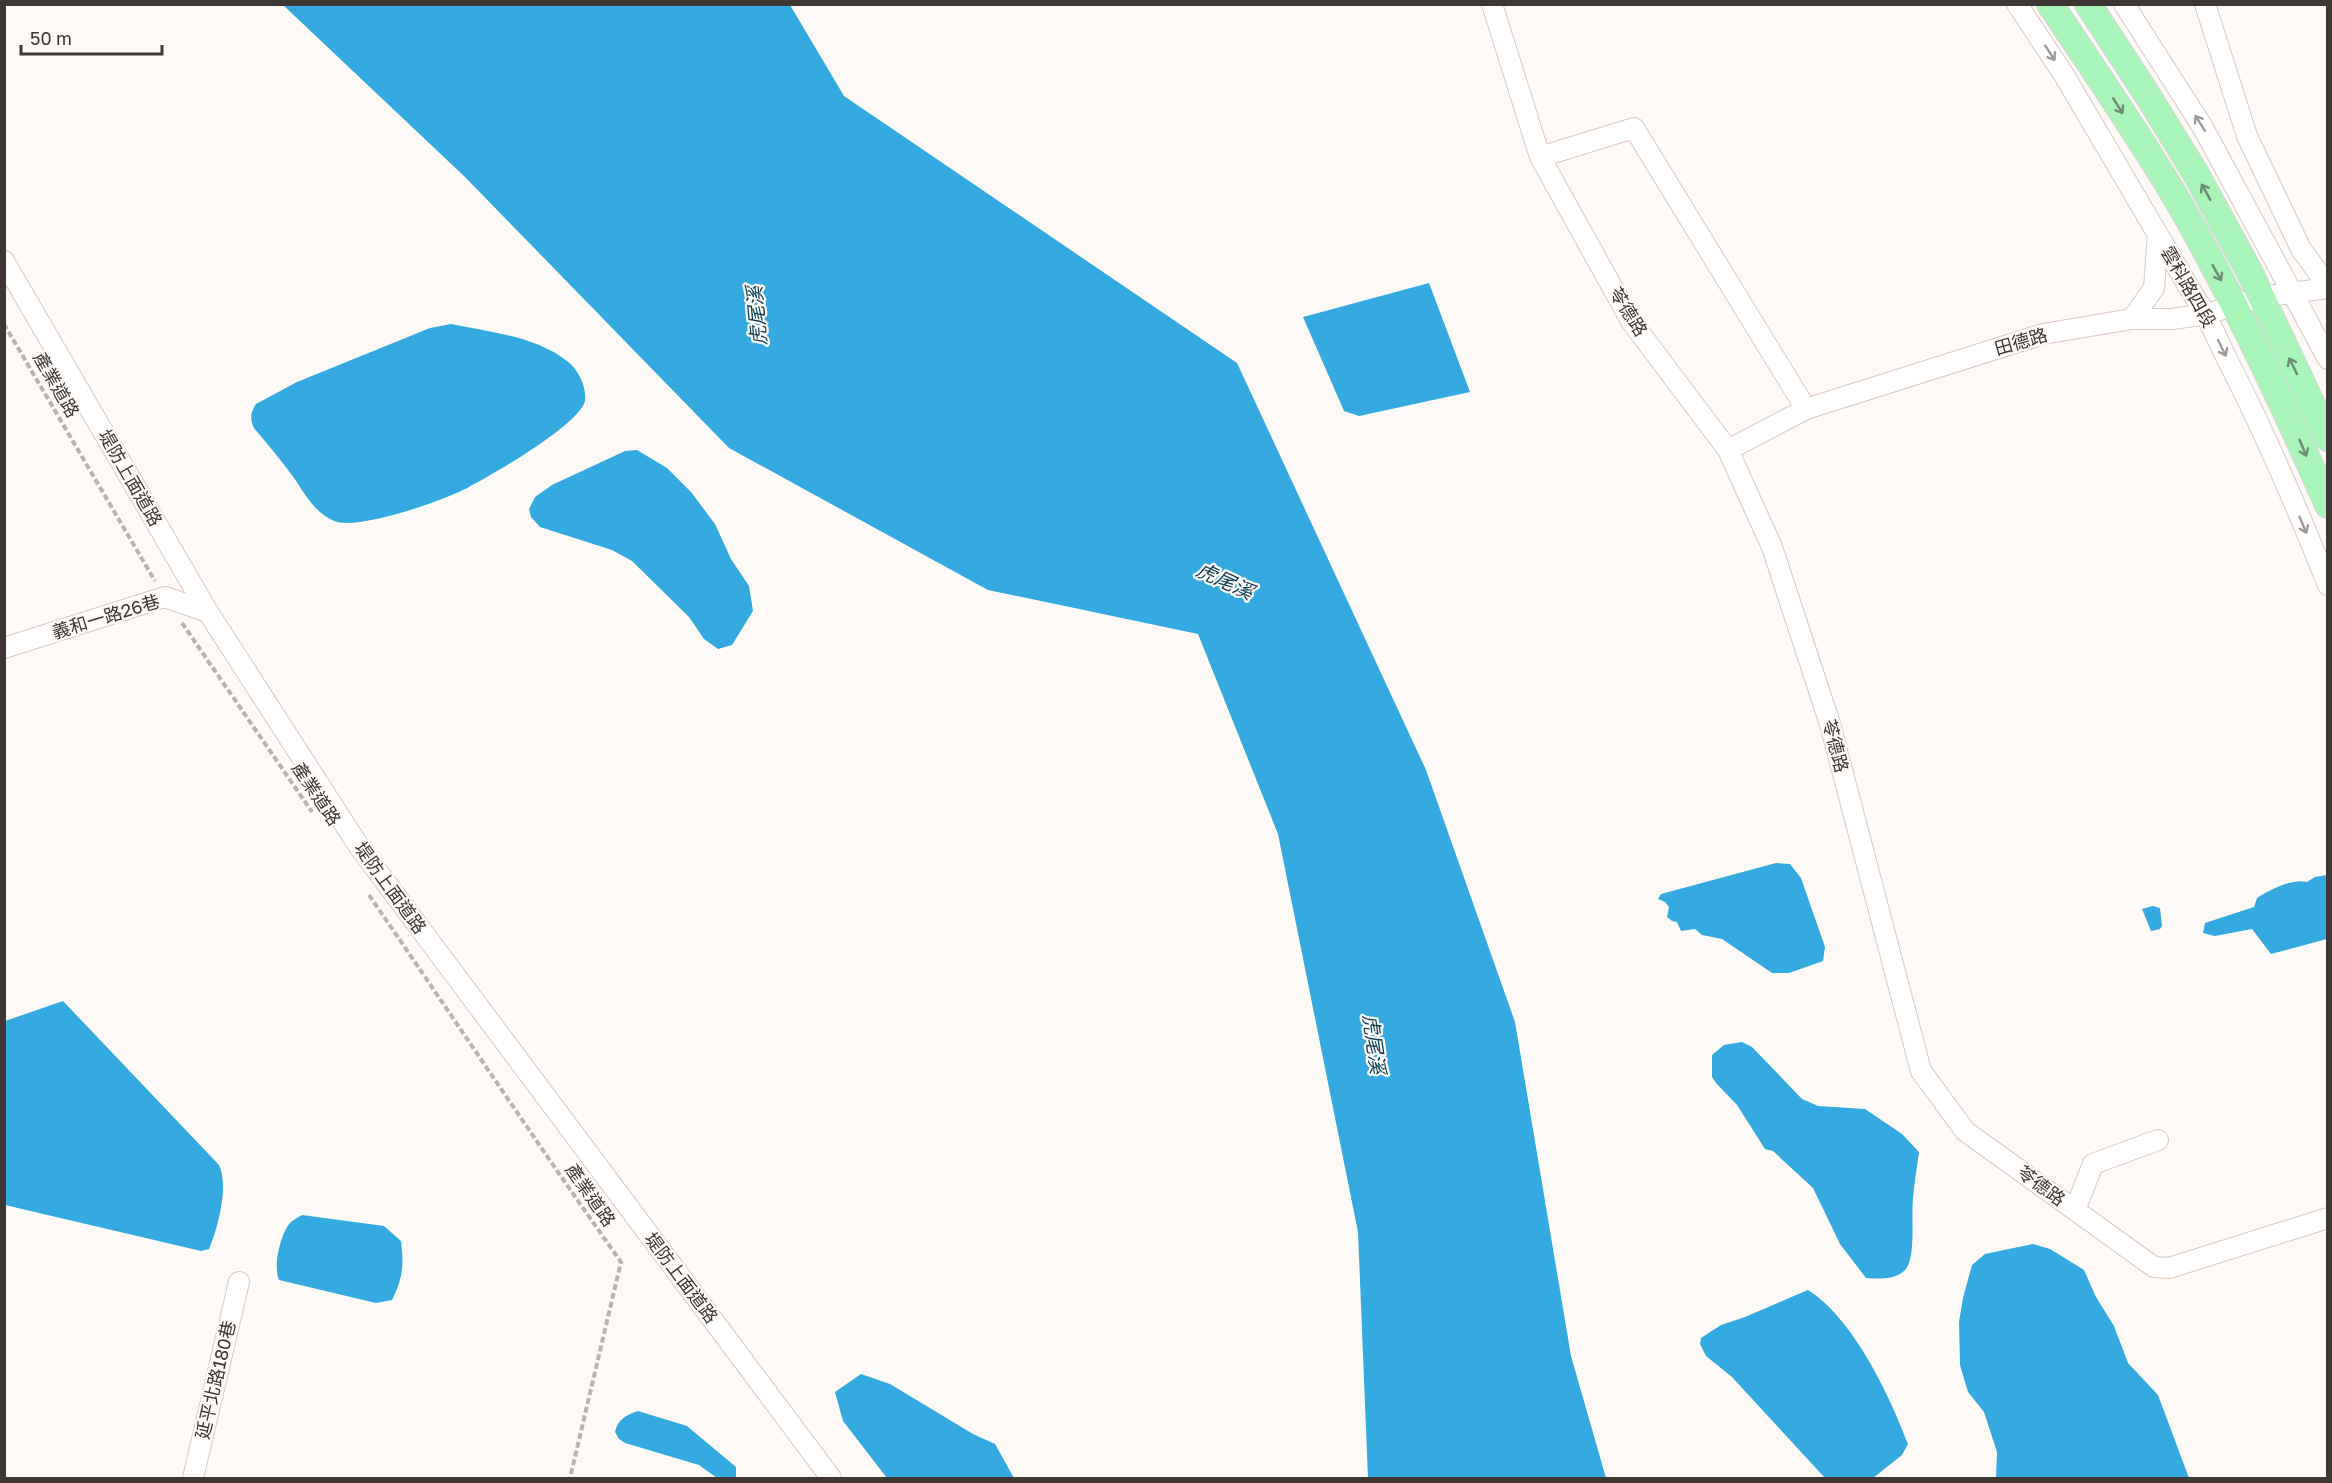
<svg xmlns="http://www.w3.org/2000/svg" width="2332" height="1483" viewBox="0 0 2332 1483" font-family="'Golos Text','Noto Sans TC',sans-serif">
	<rect width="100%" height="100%" fill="#fcf9f7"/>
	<path fill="#34aae0" d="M283,5H790L844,96L1237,363L1426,770L1515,1022L1571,1356L1606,1478H1368L1358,1232L1278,834L1198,634L988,590L729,448L465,177Z
		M1429,283L1470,392L1359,416L1344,411L1303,317Z
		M451,324C489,332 535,336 567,361C578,369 587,387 585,401C580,424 492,475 469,487C446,500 357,531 334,521C314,512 305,494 294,478C282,461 268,445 254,428C250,419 250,413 256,404L297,382L430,328Z
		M637,450L667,468L691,492L715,524L731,559L749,586L753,611L732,645L718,649L704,639L689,617L632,561L612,550L540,527L531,517L529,509L535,497L552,485L625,451Z
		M1776,863L1790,864L1801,878L1825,947L1823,961L1789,973H1772L1722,939L1702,935L1695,929L1681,931L1677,922L1672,921L1667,917L1669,907L1665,902L1658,899L1661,894Z
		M2327,875V939L2271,954L2252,929L2215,936L2203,933L2205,923L2254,907L2257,898C2269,890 2293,878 2307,882L2315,877Z
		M2153,906L2160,908L2162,926L2160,929L2151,931L2142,909Z
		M63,1001L219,1165C229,1186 218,1228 209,1249L201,1251L5,1205V1021Z
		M1742,1042L1752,1047L1802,1099L1818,1106L1865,1109L1902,1134L1919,1152C1917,1168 1914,1183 1913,1199C1911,1216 1916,1255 1906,1269C1897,1280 1878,1279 1866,1278L1840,1244L1813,1188L1773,1151L1765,1149L1737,1105L1716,1083L1712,1077V1055L1724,1045Z
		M302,1215L384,1226L401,1241C404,1265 403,1278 392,1300L376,1303L279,1280C273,1267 280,1235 290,1223C293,1220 298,1217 302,1215Z
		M2033,1244L2050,1249L2084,1270L2096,1297L2114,1326L2128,1363L2158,1395L2189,1478H1996L1997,1452L1984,1412L1968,1392L1960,1365L1959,1322L1963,1298L1972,1265L1985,1254Z
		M1808,1290C1853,1318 1890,1396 1908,1444L1902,1455L1873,1478H1825L1732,1377L1706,1356L1700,1344L1701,1338L1721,1325L1745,1317Z
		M861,1374L890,1384L973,1434L995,1444L1014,1478H887L843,1421L835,1392Z
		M638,1411L687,1426L736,1467V1478H717L699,1465L625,1443L619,1439L615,1432C618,1419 626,1415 638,1411Z"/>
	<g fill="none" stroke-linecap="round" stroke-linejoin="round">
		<g stroke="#dac8bf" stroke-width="22">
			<path id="minor" d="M1492,4L1540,157L1631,321L1728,450L1772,547L1830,724L1921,1071L1965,1131L2154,1267L2169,1268L2328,1218
				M2017,4L2064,75L2194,296C2209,317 2218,342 2230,365C2267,437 2298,510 2328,585
				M2124,4L2202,126L2328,359
				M2205,4L2247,136L2301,249L2328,286
				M1540,157L1634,128L1806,409
				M4,261L208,612L360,848L831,1478
				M2132,319L2154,288L2158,235
				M1728,450L1806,409L2043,334L2132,319H2172L2207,314L2261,297L2328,288
				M4,648L165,597L208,612
				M2075,1210L2093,1164L2158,1140
				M193,1478L239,1282"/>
		</g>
		<g stroke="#d8d7d6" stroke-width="28">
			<path id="major" d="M2050,4C2094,70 2139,135 2179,203C2235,300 2283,403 2328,505
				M2088,4L2148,96L2196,174L2249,271L2328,438"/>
		</g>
		<path stroke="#b7b3b1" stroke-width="4" stroke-dasharray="6 3" stroke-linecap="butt" d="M4,324L155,581
			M182,623L312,812
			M369,895C453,1017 535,1141 621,1262L570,1478"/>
		<use href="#minor" stroke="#fff" stroke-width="20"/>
		<use href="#major" stroke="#a9f4b9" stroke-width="26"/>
	</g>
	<defs><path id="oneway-shaft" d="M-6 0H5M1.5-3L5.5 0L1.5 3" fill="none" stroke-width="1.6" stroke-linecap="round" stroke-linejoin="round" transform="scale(1.5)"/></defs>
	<g stroke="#9e9a99">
		<use href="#oneway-shaft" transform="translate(2050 53) rotate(57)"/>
		<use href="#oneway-shaft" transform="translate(2200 123) rotate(-122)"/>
		<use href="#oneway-shaft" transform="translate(2222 348) rotate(64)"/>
		<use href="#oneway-shaft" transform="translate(2303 525) rotate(67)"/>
	</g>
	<g stroke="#6e8c6f">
		<use href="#oneway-shaft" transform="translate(2118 106) rotate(58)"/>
		<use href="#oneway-shaft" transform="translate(2206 192) rotate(-119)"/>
		<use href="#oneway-shaft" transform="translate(2217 273) rotate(61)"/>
		<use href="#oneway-shaft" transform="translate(2293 366) rotate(-116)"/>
		<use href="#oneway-shaft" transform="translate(2303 448) rotate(67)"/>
	</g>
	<g text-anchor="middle" stroke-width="4.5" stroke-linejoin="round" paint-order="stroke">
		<g font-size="18" fill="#3d3633" stroke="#fcf9f7">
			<text transform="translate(2188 287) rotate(60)" y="6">雲科路四段</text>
			<text transform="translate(1628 312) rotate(58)" y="6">苓德路</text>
			<text transform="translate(2021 342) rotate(-16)" y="6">田德路</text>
			<text transform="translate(56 385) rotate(60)" y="6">產業道路</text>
			<text transform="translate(130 478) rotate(60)" y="6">堤防上面道路</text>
			<text transform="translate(106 617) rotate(-17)" y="6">義和一路26巷</text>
			<text transform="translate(1835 746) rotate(75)" y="6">苓德路</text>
			<text transform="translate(316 794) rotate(56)" y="6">產業道路</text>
			<text transform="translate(390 888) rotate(54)" y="6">堤防上面道路</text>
			<text transform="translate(2041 1186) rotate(36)" y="6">苓德路</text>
			<text transform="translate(590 1195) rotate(55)" y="6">產業道路</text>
			<text transform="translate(681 1278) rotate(53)" y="6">堤防上面道路</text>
			<text transform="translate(216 1380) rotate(-77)" y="6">延平北路180巷</text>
		</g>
		<g font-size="20" font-style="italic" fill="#0a3c52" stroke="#fcf9f7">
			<text transform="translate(757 316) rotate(-95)" y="7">虎尾溪</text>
			<text transform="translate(1225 581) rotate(25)" y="7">虎尾溪</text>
			<text transform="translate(1374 1044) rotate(82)" y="7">虎尾溪</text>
		</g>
	</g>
	<rect width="2332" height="1483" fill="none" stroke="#3d3633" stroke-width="12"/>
	<path d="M21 45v9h141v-9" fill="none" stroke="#3d3633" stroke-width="3"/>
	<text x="30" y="45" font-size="18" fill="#3d3633" stroke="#fcf9f7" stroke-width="4.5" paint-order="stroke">50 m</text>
</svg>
